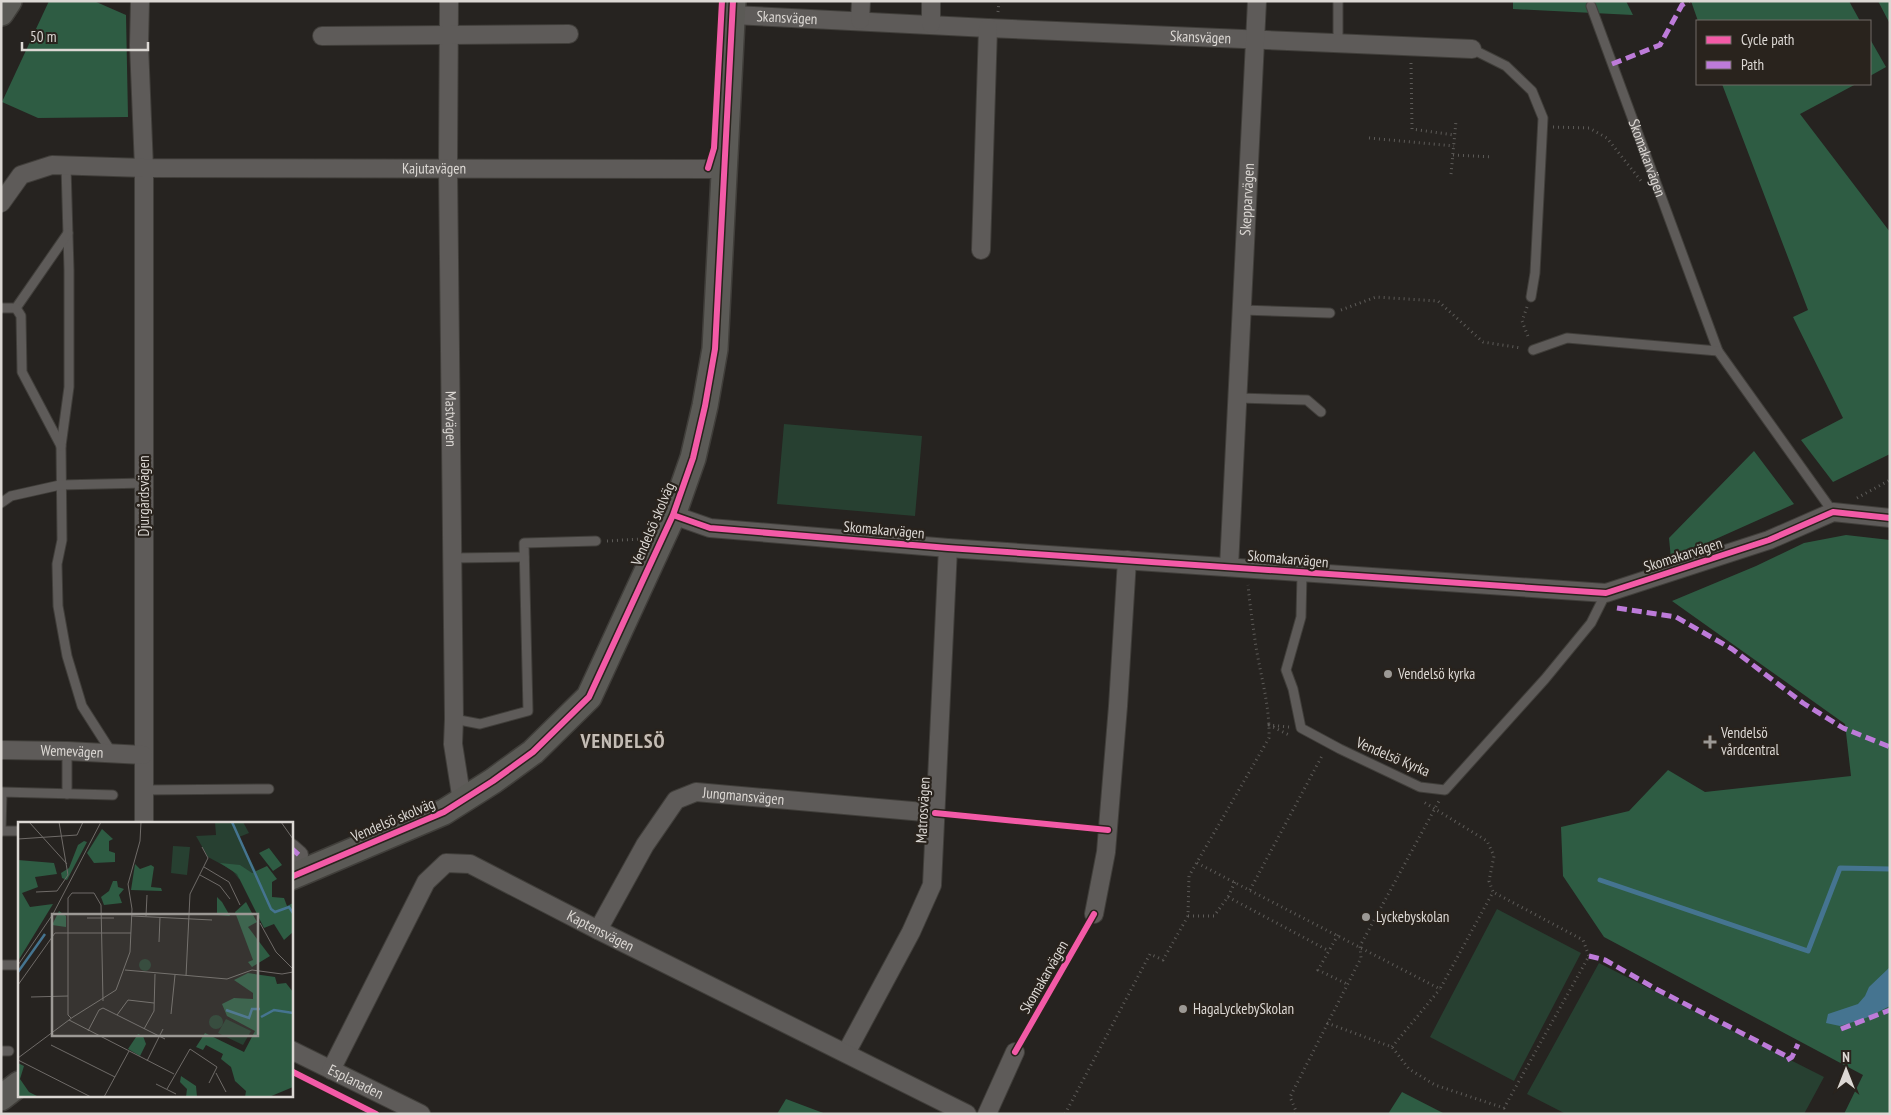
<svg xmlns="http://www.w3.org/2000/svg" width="1891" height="1115" viewBox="0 0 1891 1115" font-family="'PT Sans Narrow',sans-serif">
	<rect width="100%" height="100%" fill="#262320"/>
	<path fill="#274031" d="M784,424L922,436L915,516L777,504Z
		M1497,909L1581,953L1514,1081L1430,1037Z
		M1599,963L1824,1077L1804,1114H1566L1527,1094Z"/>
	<path fill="#2e5c43" d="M49,1H94L126,15L128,117L38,118L2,102Z
		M1513,1H1626L1633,15L1513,9Z
		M1691,1H1849L1860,21H1698Z
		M1878,1H1890V24Z
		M1870,39L1886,67L1870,76Z
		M1722,84H1856L1800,114L1890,232V454L1833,482L1801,440L1843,418L1793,317L1808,310Z
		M1754,451L1794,504L1671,559L1669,538Z
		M1846,535L1890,540V1114H1844L1863,1075L1604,937L1563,876L1561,827L1629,811L1668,770L1705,792L1851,776L1845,724L1672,601L1756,566L1804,543Z
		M1402,1092L1445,1114H1388Z
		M786,1099L826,1114H777Z"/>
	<path fill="#457490" d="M1890,967V1006L1866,1018L1840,1026L1826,1023L1828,1014L1858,1004L1865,996L1869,987Z"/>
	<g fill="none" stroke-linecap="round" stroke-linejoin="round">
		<path stroke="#457490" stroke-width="5" d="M1600,880L1808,951L1840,868L1890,869"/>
		<g stroke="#403e3a" stroke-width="11">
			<g id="lane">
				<path id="s1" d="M1591,6L1718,351L1833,512"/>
				<path d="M1338,44V1"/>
				<path d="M1472,49L1506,66L1532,91L1543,118L1535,273L1531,297"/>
				<path d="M66,166L69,270V387L61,446L62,540L57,564L58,606L67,656L82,706L112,753"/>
				<path d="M1,308H16L68,233"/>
				<path d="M16,308L21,316L22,372L61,446"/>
				<path d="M1242,310L1330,313"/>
				<path d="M1533,350L1567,338L1718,351"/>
				<path d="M1238,398L1307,400L1321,412"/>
				<path d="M1,503L11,496L60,485L144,483"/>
				<path d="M452,558L524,557"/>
				<path d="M1302,573L1301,617L1286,670L1293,689L1301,728L1340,749L1420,787L1445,790L1545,679L1591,623L1606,593"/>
				<path d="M454,719L480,724L528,711L524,543L596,541"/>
				<path d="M144,790L269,789"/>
				<path d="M67,794V751"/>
				<path d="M1,831L2,792L113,795"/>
				<path d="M1,831H19"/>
				<path d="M1,965H19"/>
				<path d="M1,1051H9"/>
			</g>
		</g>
		<g stroke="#403e3a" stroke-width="20">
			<g id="street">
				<path d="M140,1L139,45L144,168V824"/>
				<path id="s2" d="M449,1L448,167L454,719L453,744L462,801"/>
				<path id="s3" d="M733,15L988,28L1472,49"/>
				<path d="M860,20L861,1"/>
				<path d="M931,24V1"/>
				<path d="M322,36L569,34"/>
				<path id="s4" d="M1,203L21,175L52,165L144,168L724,169"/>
				<path d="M981,250L988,28"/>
				<path d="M673,515L710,528L948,548L1606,593L1769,540L1833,512L1890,518"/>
				<path id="s5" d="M1229,567L1257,1"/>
				<path id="s6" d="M1,750L67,751L143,755"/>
				<path d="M291,848L299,855"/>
				<path d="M1094,914L1106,852L1118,706L1127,560"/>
				<path id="s7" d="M598,930L645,845L676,800L696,792L935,813"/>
				<path id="s8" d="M291,1050L421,1114"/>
				<path d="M846,1053L911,932L932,885L948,548"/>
				<path id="s9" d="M331,1070L426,882L446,863L470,864L598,930L967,1114"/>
				<path d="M987,1114L1015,1052"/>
			</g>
		</g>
		<g stroke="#403e3a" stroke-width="28">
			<path id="secondary" d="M1,13L9,1
				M291,877L444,812L493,781L533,752L589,697L673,515L693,458L705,406L715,349L733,1
				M1,1098L19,1084"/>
		</g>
		<path stroke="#5d5b58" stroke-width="3" stroke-dasharray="1 4" stroke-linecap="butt" d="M998,12L999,1
			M1411,63L1412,129L1454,135
			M1553,127L1589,128L1607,138L1641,181
			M1369,138L1454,146
			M1453,155L1492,157
			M1451,174L1456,121
			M1527,307L1522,321L1529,339
			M1341,310L1376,297L1438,301L1483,342L1521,348
			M1857,498L1890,480
			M607,541L641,539
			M1289,727L1269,725L1291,736
			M1197,863L1440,989L1493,892L1489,881L1494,856L1487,841L1422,801
			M1250,890L1323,754
			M1228,897L1329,951
			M1188,916H1214L1228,897L1235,882
			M1338,935L1318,970L1347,984
			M1327,1023L1392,1047L1409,1069L1435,1085L1504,1108L1589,956L1583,940L1493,892
			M1392,1047L1440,989
			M1065,1114L1150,954L1163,960L1188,916L1189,876L1269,738C1270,707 1261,677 1256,647C1253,626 1250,606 1248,585
			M1295,1114L1296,1111L1290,1097L1361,958L1360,946L1439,801"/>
		<use href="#lane" stroke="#5e5b59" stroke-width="9"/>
		<use href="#street" stroke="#5e5b59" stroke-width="18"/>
		<use href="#secondary" stroke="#5b5a56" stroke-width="25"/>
		<path stroke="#bd7bd9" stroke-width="5" stroke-dasharray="10 5" stroke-linecap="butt" d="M1612,64L1660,45L1682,5L1689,1
			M1617,608L1676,617L1732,649L1803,703L1843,728L1890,747
			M291,848L299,855
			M1589,956L1605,960L1658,990L1790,1058
			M1841,1029L1890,1010
			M1787,1060L1792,1057L1798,1044"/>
		<g stroke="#29231d" stroke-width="9">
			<path id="cycleway" d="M708,168L714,148L722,1
				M673,515L710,528L948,548L1606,593L1769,540L1833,512L1890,518
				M935,813L1108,830
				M291,877L444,812L493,781L533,752L589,697L673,515L693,458L705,406L715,349L733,1
				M1015,1052L1094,914
				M291,1071L376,1114"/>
		</g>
		<use href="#cycleway" stroke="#f35aa7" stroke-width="6"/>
	</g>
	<g fill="#9c9995" stroke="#29231d" stroke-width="2">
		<circle cx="1388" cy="674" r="5"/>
		<path d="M1707.5 734.5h5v5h5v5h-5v5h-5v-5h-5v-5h5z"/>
		<circle cx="1366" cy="917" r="5"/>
		<circle cx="1183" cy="1009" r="5"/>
	</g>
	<g text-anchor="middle" stroke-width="4.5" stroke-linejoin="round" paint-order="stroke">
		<g font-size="15" fill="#dcd8d4" stroke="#29231d">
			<text dy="5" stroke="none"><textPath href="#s3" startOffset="54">Skansvägen</textPath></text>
			<text dy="5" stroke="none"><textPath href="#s3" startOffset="468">Skansvägen</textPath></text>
			<text dy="5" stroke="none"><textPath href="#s1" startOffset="162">Skomakarvägen</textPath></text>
			<text dy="5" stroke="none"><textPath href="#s4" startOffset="449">Kajutavägen</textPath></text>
			<text dy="5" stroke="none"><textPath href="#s5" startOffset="368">Skepparvägen</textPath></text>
			<text dy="5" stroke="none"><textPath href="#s2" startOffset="418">Mastvägen</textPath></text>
			<text transform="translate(144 496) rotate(-90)" y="5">Djurgårdsvägen</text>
			<text transform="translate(653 524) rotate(-67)" y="5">Vendelsö skolväg</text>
			<text transform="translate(884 530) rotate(5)" y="5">Skomakarvägen</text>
			<text transform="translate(1683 555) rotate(-18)" y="5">Skomakarvägen</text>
			<text transform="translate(1288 559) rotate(5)" y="5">Skomakarvägen</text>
			<text dy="5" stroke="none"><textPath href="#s6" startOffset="71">Wemevägen</textPath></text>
			<text transform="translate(1393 757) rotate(23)" y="5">Vendelsö Kyrka</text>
			<text dy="5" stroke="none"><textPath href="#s7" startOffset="221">Jungmansvägen</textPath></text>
			<text transform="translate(923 810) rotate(-87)" y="5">Matrosvägen</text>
			<text transform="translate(393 820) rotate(-23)" y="5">Vendelsö skolväg</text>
			<text dy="5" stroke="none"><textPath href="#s9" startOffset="409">Kaptensvägen</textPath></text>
			<text transform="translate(1044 977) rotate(-60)" y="5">Skomakarvägen</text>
			<text dy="5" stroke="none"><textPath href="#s8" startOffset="72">Esplanaden</textPath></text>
		</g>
		<g font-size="15" fill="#dcd8d4" stroke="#29231d" text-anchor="start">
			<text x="1398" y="679">Vendelsö kyrka</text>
			<text x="1721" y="738">Vendelsö<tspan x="1721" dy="17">vårdcentral</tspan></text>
			<text x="1376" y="922">Lyckebyskolan</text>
			<text x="1193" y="1014">HagaLyckebySkolan</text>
		</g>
		<g font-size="20" font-weight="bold" letter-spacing="1" fill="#c4bcb4" stroke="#29231d">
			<text x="623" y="748">VENDELSÖ</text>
		</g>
	</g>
	<g transform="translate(18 822)">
		<rect width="275" height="275" fill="#262320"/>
		<path d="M197,0H225L231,11L221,15L238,49L221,57L214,48L190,35L178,14L198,13ZM155,24L172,25L169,53L153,51ZM121 143a6 6 0 1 1 12 0a6 6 0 1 1-12 0ZM191 200a7 7 0 1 1 14 0a7 7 0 1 1-14 0ZM208,197L233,209L225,223L200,211Z" fill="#274031"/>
		<path d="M84,7L95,17L91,19V29L97,31V40L76,41L69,31ZM66,19L69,20L49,58L44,56L43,51L51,46L60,23ZM251,26L264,43L255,49L241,31ZM0,38L36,41L39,52L17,55L20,65L4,71L12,85L35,82L0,139ZM202,41L222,43L234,51L249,44L259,57L254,60V75L266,76L269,84L275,81V110L266,118L256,102L246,106L219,52ZM117,42L122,47L133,43L136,45L133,65L143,66L144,69L113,68ZM95,59H99L100,65L106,67L101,73L104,81L86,83L83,75L91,69ZM199,75L204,80L212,94L199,93ZM228,80L239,100L230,105L252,134L234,145L230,140L235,138L217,90ZM41,89L48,94V105L34,103ZM230,151L257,155L259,162L268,161L275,170V265L251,275H227L228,269L217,259L213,245L203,237L205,232L188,223L185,228L178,225L187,211L226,230L237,209L209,194L204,182L216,176L235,177V171L216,158ZM120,212L125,214L128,222L122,234L110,227ZM0,241L6,244L2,257L11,270L21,275H0ZM163,254L178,264L179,275H168L169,267L162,260Z" fill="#2e5c43"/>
		<path fill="none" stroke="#457490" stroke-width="2.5" d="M214,0L253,87L257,90L271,85L275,91M0,150L27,112M208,188L231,196L234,187H242M243,195L256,188L275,191"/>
		<path fill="none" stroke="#6f6b68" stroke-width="1" d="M11,0L49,42M263,0L275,17M0,17L59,13L65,0M186,45L211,60L222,83M182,53L202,64L212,77M18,70L39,69L50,53L41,0M114,94L194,98M128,94L129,73M69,96H96M242,101L258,130L275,147M141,120L142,95M0,143L35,92L83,0M107,148L209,157L234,148L264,152L275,150M168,154L172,72L190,36L184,25M0,163L37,111H113M13,175L50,174M153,192L157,153M99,193L110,178L136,181M53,196L50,193V76L54,71H76L83,83L85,179M51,198L156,252M126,207L136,189L137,152M70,209L81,188L85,186L147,217M33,223L97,255M0,236L55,195L98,168L112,130L114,87L110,62L122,19L123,0M0,238L73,275M129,239L145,207M198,251L208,270M138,262L158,272M149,267L172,227L199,245L191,261M86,275L111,229"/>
		<path fill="#9c9995" fill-opacity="0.15" stroke="#9c9995" stroke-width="2.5" d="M34,92H240V214H34Z"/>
		<rect width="275" height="275" fill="none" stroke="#dcd8d4" stroke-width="2.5"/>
	</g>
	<rect width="1891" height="1115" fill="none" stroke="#dcd8d4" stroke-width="5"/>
	<rect x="1696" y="20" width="175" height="65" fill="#29231d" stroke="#716b66"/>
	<rect x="1706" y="36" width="25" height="8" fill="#f35aa7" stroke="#716b66"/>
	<text x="1741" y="45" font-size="15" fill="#dcd8d4">Cycle path</text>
	<rect x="1706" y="61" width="25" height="8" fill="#bd7bd9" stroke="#716b66"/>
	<text x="1741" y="70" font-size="15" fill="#dcd8d4">Path</text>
	<g transform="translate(1846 1070)" stroke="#29231d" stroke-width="4" paint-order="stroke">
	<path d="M0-4L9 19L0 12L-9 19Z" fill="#dcd8d4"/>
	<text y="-8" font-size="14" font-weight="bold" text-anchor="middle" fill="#dcd8d4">N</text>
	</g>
	<path d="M22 42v8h126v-8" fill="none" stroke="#dcd8d4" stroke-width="2.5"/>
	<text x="30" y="42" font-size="15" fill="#dcd8d4" stroke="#29231d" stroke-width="4" paint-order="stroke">50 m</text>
</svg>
